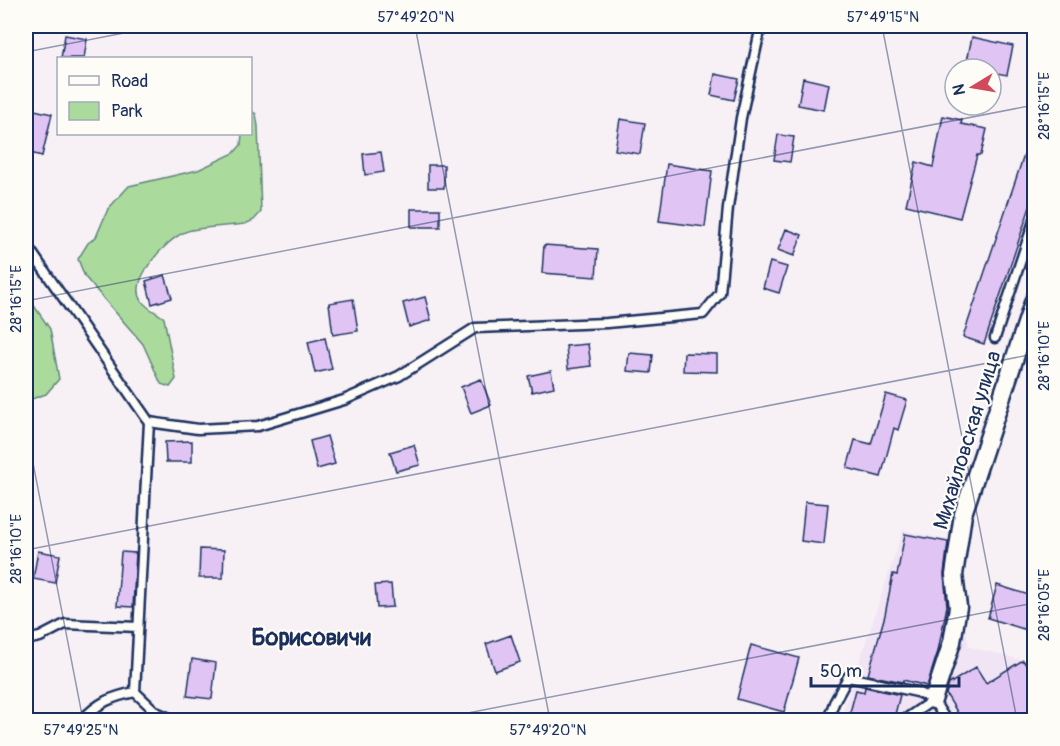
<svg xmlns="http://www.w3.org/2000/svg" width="1060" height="746" viewBox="0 0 1060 746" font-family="Pangolin,sans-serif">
	<rect width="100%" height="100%" fill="#f7f1f6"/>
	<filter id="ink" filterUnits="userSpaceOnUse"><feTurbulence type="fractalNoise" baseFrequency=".0167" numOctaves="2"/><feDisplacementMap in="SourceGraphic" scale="12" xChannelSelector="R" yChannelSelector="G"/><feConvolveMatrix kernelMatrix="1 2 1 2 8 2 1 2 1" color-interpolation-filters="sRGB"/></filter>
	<g filter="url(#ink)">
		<path fill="#f0e4f5" d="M903,530L960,543L956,572L969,647L1034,663V720H840Z"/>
		<path fill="#abdb9c" stroke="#63857d" stroke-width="1.5" d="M251,111L256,114L258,126L261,212L254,220L245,224C231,226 196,227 185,232C166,240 128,280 142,301C146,308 158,313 164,318L176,379L170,387L161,384L143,344L85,277L78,259L88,243L96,237L108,209L129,186L198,170L234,153L241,145L242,134H250Z
			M26,294L50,329L59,379L46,394L26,401Z"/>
		<path fill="#e0c5f4" stroke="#1b2f5e" stroke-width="1.5" d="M65,35L87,39L84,58H61Z
			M972,37L1013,46L1007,75L991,72V69L966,66Z
			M715,74L739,79L734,100L711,95Z
			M803,78L829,84L824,110L798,105Z
			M26,108L52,114L42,156L26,152Z
			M943,116L962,120L961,124L987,129L981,155H977L960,218L906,205L916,162L933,167Z
			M620,119L645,123L640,154L615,150Z
			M1032,131L1035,132V192L984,344L963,337Z
			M778,135L794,137L790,162L774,160Z
			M381,152L384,172L365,175L363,154Z
			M667,164L712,171L705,227L659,221Z
			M428,165H444V188H428Z
			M411,209H440V227H411Z
			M786,229L802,235L794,256L778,250Z
			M544,245L598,249L596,277L542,273Z
			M770,262L787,267L779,293L763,288Z
			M165,275L172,298L152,304L146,281Z
			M425,297L431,320L409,327L403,303Z
			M353,299L358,331L333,335L329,303Z
			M325,338L332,369L315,373L308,342Z
			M588,344L591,366L568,369L566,346Z
			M629,353L653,355L651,373L627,371Z
			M684,353L717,354V372L683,371Z
			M551,371L554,387L532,392L528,376Z
			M481,379L491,405L471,413L461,387Z
			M886,394L907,400L898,430L894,428L881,477L847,468L855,440L871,444Z
			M327,436L335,464L317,469L310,441Z
			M192,441V462H166L165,442Z
			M414,445L420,465L396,471L390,452Z
			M805,502L828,504L824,544L801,541Z
			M905,534L948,542L944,574L947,606L938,651L927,686L903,680V682L868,675L885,615L893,574L897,575Z
			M200,549L224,550L223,578H199Z
			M38,551L60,555L55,583L33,579Z
			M121,552L136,553L133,607L117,606Z
			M391,584L393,607L377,608L375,585Z
			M997,585L1035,597V617L1030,631L988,618Z
			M511,635L520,662L495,671L486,644Z
			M751,645L799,658L784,712L737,699Z
			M192,659L216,663L212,699L187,696Z
			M1023,660L1035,679V720H962L946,694L949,684L976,667L986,683Z
			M865,687L900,695L894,718L885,715L884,720H848L856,690L864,692Z"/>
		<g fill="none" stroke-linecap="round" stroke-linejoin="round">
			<g stroke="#1b2f5e" stroke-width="13">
				<path id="lane" d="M26,244L149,422L135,692L156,712L174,720
					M995,338L1034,221
					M149,422L198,429L258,426L344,400L399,376L475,328L607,323L703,314L720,293L728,208L741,118L761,26
					M26,640L40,637L65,624L138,627
					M82,720C99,702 111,697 135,692
					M828,720L834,703L848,677L917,692L933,700L946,720
					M904,720L933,700"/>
			</g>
			<g stroke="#1b2f5e" stroke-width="21">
				<path id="street" d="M933,700L952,642L958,607L954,575L963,514L1034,300"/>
			</g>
			<use href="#lane" stroke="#fdfcf7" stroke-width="8"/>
			<use href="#street" stroke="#fdfcf7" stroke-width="16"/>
		</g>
	</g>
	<path fill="none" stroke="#1b2f5e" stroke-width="1.5" stroke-opacity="0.45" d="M415,26L550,720M882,26L1017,720M26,52L160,26M26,301L1034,105M26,427L83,720M26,550L1034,354M432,720L1034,603"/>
	<g text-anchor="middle" stroke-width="4.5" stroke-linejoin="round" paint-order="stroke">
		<g font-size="21" fill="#1b2f5e" stroke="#fdfcf7">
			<text transform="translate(967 440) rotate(-73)" y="7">Михайловская улица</text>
		</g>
		<g font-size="24" font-weight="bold" fill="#1b2f5e" stroke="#fdfcf7">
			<text x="311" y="645">Борисовичи</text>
		</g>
	</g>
	<rect width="1060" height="746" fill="none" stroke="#fdfcf7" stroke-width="66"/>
	<rect x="57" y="57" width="195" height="78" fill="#fdfcf7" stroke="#a3aaba" stroke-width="1.5"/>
	<rect x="69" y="76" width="30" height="9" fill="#fdfcf7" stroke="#a3aaba" stroke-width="1.5"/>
	<text x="111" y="87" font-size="18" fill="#1b2f5e">Road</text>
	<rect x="69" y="102" width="30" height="18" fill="#abdb9c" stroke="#a3aaba" stroke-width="1.5"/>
	<text x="111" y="117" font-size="18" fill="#1b2f5e">Park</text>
	<g transform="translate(973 87) rotate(259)"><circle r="28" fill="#fdfcf7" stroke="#a3aaba" stroke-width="1.5"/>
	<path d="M0-4.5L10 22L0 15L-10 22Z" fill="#d1495b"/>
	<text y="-9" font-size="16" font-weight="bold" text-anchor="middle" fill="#1b2f5e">N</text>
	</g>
	<path d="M811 677v9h148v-9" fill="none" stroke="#1b2f5e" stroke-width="3"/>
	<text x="820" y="677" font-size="18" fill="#1b2f5e" stroke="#fdfcf7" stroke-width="4.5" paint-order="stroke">50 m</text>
	<rect x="33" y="33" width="994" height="680" fill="none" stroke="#1b2f5e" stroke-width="2"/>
	<g font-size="15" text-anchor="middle" fill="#1b2f5e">
		<text x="416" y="22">57°49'20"N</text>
		<text x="883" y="22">57°49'15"N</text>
		<text transform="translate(1044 106) rotate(-90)" y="5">28°16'15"E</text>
		<text transform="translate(16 299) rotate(-90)" y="5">28°16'15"E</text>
		<text transform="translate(1044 356) rotate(-90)" y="5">28°16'10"E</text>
		<text transform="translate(16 549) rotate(-90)" y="5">28°16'10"E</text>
		<text transform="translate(1044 605) rotate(-90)" y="5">28°16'05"E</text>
		<text x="81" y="735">57°49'25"N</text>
		<text x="548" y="735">57°49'20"N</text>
	</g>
</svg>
